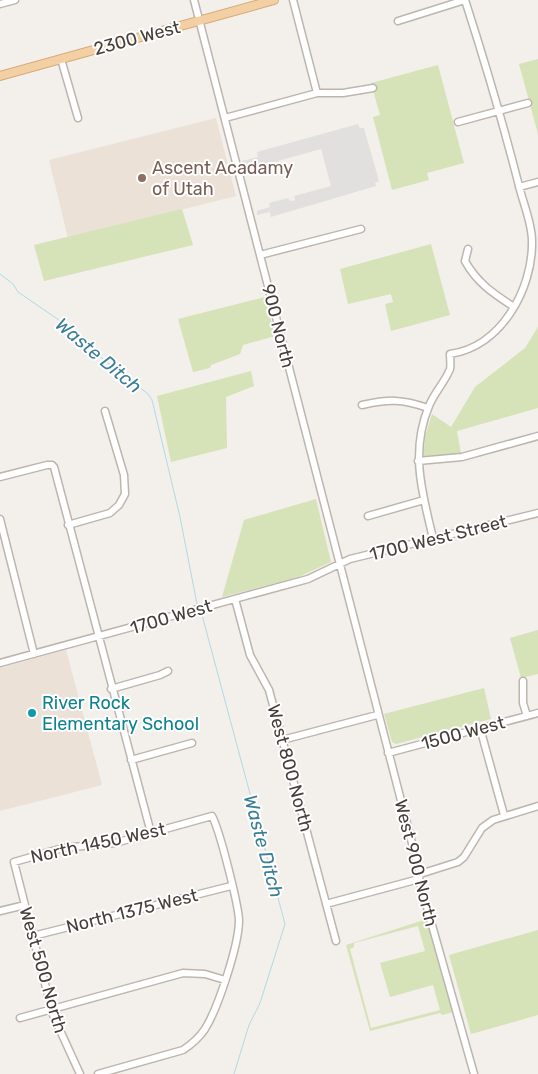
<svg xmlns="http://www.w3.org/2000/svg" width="538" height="1074" viewBox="0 0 538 1074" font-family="Rubik,sans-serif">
	<rect width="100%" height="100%" fill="#f3efea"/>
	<path fill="#ebe1d6" d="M216,118L236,196L68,238L49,160Z
		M66,650L102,785L0,811V668Z"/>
	<path fill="#d6e2b8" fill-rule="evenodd" d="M538,59V134L519,64Z
		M438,65L464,163L427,173L429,180L392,190L373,117L380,115L371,83Z
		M182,209L193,245L44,281L34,245Z
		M431,244L450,315L391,331L385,304L393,302L391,294L348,304L340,269Z
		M265,297L275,336L243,345L240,354L211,365L210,368L193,372L178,319Z
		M538,327V408L457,431L461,454L423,457L425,437L432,414L451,427L475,387L525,348Z
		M251,371L254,386L226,397L227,448L171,462L157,396Z
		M316,499L331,562L296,578L222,597L244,520Z
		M538,630V674L521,678L510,638Z
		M484,688L491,719L396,744L392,742L384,714Z
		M427,919L454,1012L442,1015L440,1013L370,1031L346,945ZM418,926L425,951L380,963L390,997L433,985L440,1010L371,1028L350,949L354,947V943Z
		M538,930V1015L471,1034L449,955Z"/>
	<path fill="#e2e0de" d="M358,124L360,128H364L379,181L375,183L376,186L271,217L270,212L257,215V211L270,207L269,203L288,198L290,201L295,200L294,196L331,186L321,149L260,166L258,162L243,166L242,161L258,157L257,152Z"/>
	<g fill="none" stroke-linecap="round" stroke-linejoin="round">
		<path stroke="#aedae8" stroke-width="1" d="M0,274L13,284L18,292L69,327L90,349L148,394L152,400L180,517L197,604
			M202,615L285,924L260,1003L249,1025L234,1074"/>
		<g stroke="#beb5ae" stroke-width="9">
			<path id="minor" d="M194,0L420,874L419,879L474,1074
				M293,0L317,93
				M0,4L15,0
				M398,21L465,0
				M61,59L78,118
				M225,118L317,93H343L373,88
				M458,122L528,103
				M519,187L538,182
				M468,249L465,261C477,283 494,294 514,307
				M260,255L361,229
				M362,405C389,399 402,399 428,408
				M418,461L462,457L538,436
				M0,477L47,465H52L54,467L151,833
				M368,516L424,500
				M0,519L34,654
				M68,525L110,513L119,505L125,494L124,475L105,411
				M433,538C422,493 410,451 429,406C434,393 445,382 450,369C451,365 450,358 450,354C501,347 533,289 532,241C532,223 523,203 519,186C503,123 485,62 465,0
				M235,599L250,655L269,690L336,941
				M0,663L308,579L350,559L538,513
				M523,681V703L527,716
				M111,689L160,675L168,671
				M480,728L504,815
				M282,740L377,715
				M388,753L538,713
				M131,760L192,743
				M420,874L458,862L464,857L482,828L493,820L538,806
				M326,904L419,879
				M0,911L25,905
				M33,936L231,886
				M20,1018L183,973L205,974L225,980
				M80,1074L53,1015L14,862L63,848L115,843L212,816C220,831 238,903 239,920C239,945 218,1008 205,1029C199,1038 192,1044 183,1050L98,1074"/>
		</g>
		<g stroke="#d6a975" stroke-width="10">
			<path id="major" d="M0,76L274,0"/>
		</g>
		<use href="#minor" stroke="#fff" stroke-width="6"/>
		<use href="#major" stroke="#f3cfa4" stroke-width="8"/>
	</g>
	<circle fill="#8d6e63" stroke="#fff" stroke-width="2" cx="142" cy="178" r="5"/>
	<circle fill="#0f9aa8" stroke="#fff" stroke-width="2" cx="32" cy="713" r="5"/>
	<g text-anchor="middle" stroke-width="4" stroke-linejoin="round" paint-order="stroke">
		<g font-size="18" fill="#463f39" stroke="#fff">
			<text transform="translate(137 38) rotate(-15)" y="6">2300 West</text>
			<text transform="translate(278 326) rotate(76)" y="6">900 North</text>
			<text transform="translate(438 538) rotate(-14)" y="6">1700 West Street</text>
			<text transform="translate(171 617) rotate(-16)" y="6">1700 West</text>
			<text transform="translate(463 733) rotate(-15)" y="6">1500 West</text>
			<text transform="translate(290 768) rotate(75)" y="6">West 800 North</text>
			<text transform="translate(98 843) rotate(-12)" y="6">North 1450 West</text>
			<text transform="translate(416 863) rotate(76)" y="6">West 900 North</text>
			<text transform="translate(132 911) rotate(-14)" y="6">North 1375 West</text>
			<text transform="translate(43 970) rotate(74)" y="6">West 500 North</text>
		</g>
		<g font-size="18" fill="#785e54" stroke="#fff" text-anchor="start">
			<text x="152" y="174">Ascent Acadamy<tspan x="152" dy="21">of Utah</tspan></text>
		</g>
		<g font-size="18" fill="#0d838f" stroke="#fff" text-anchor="start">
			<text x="42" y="709">River Rock<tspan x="42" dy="21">Elementary School</tspan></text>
		</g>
		<g font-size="19" font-style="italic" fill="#3a7f97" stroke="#fff">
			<text transform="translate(99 355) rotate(40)" y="7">Waste Ditch</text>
			<text transform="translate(264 846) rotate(75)" y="7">Waste Ditch</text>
		</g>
	</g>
</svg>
